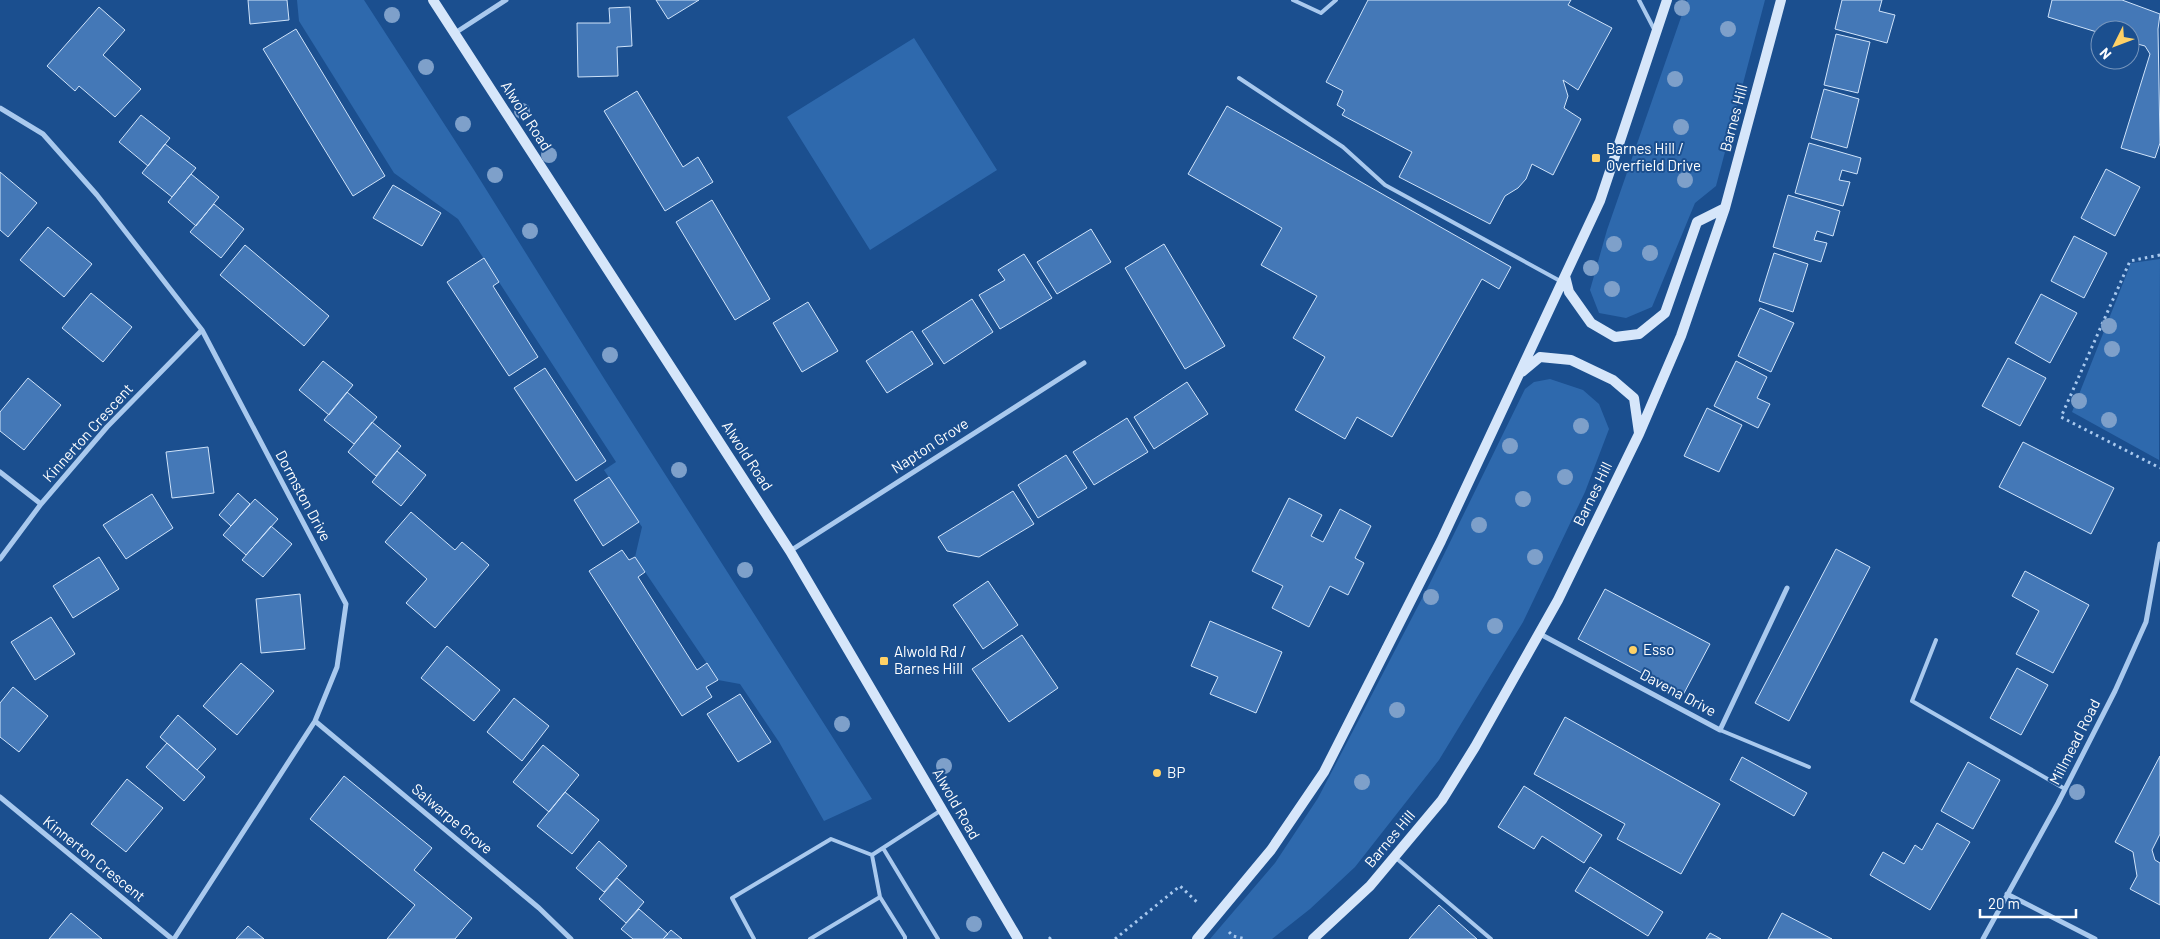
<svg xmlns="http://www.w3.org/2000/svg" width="2160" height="939" viewBox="0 0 2160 939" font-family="Barlow,sans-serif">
	<rect width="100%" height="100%" fill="#1b4f8f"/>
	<path fill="#2e69ad" d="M297,0H364L474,170L605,380L872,799L824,821L779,742L740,684L718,680L635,557L642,527L604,470L616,462L458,219L394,173L299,21Z
		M1687,0H1765L1716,186L1695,203L1652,307L1626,318L1599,313L1590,290L1607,230Z
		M914,38L997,170L870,250L787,117Z
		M2160,259L2159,433V460L2072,412L2131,263Z
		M1550,379L1583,390L1599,404L1609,429L1585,492L1523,622L1439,760L1355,867L1310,909L1272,939H1210L1275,863L1318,798L1429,585L1525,389L1534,382Z"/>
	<path fill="#4478b7" stroke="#cfe3fa" d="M248,0H287L289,20L250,24Z
		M656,0H699L668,19Z
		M1368,0H1571L1568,5L1612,28L1578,90L1563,80L1568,96L1564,108L1581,119L1553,175L1532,164L1526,179L1518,188L1505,196L1490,224L1399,177L1412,152L1342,115L1345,110L1337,105L1343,91L1326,82Z
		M1842,0H1882L1879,11L1895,15L1887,43L1835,29Z
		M2052,0H2122L2160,14L2158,29L2160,143L2155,158L2121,148L2150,54L2145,46L2130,42V30H2100V33L2048,17Z
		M99,7L125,30L103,55L141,89L115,117L79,86L75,91L47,66Z
		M630,7L632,46L617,47L618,76L578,77L577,23H610L609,8Z
		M296,29L385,176L353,196L263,49Z
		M1836,34L1870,42L1858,93L1824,85Z
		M1824,89L1859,99L1847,148L1811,138Z
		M637,91L683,167L698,157L713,182L665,211L604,111Z
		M1227,106L1511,267L1499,289L1482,279L1392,437L1357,417L1345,439L1295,410L1325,357L1293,338L1317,296L1261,265L1282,228L1188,174Z
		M141,115L170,138L148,166L119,142Z
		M1809,143L1861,158L1857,174L1842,170L1839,180L1850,182L1843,206L1795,193Z
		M165,144L196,168L172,197L142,173Z
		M2106,169L2140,187L2115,236L2081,218Z
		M0,172L37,203L8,237L0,230Z
		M191,174L219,197L196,226L168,202Z
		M393,185L441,213L422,246L373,218Z
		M1788,195L1840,211L1833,236L1817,231L1814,240L1827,243L1821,262L1773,247Z
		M712,200L770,299L735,320L676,222Z
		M214,204L244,229L221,258L190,232Z
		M48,227L92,264L64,297L20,260Z
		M1091,229L1111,262L1057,294L1037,262Z
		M2074,236L2107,253L2084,298L2051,281Z
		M1164,244L1225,346L1185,369L1125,268Z
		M245,245L329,316L304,346L220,275Z
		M1774,253L1808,264L1793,312L1759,301Z
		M1024,254L1052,298L1000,329L979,295L1005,280L998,270Z
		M484,258L499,282L493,286L538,357L509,376L447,282Z
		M91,293L132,327L103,362L62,328Z
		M2041,294L2077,313L2050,363L2015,343Z
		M972,299L993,332L944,364L922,331Z
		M808,302L838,351L802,372L773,323Z
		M1760,308L1794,323L1771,372L1738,356Z
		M912,331L933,364L887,393L866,361Z
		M2008,358L2046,378L2020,426L1982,406Z
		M323,361L353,385L329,415L299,390Z
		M1736,361L1767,377L1757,398L1770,404L1758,428L1714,406Z
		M545,368L606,461L576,481L514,388Z
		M28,378L61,405L24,450L0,431V412Z
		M1187,382L1208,414L1154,449L1134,417Z
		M347,392L377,417L354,444L324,420Z
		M1707,408L1742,425L1719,472L1684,456Z
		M1127,418L1148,452L1094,485L1073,452Z
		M372,422L401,446L376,476L348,452Z
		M2023,442L2114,488L2091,534L1999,487Z
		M208,447L214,493L172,498L166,452Z
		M397,451L426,475L401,506L372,482Z
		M1066,455L1087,488L1038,518L1018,485Z
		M609,477L639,522L603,546L574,500Z
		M1013,491L1034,524L979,557L947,551L938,537Z
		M238,493L250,504L231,526L219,515Z
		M152,494L173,528L126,559L103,525Z
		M1289,498L1322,515L1311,536L1323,542L1340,509L1371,526L1355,558L1364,563L1348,595L1330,586L1309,627L1272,608L1283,586L1252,571Z
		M255,499L278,519L246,555L223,535Z
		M411,512L455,550L462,542L489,565L435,628L406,603L427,579L385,542Z
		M271,526L292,544L263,577L242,560Z
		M1836,549L1870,567L1789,721L1755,703Z
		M622,550L629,560L635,557L645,572L638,577L697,670L707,663L718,680L706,687L712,697L682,716L589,571Z
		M99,557L119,589L73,618L53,586Z
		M2025,571L2089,605L2053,673L2016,654L2039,611L2012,596Z
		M988,581L1018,625L983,649L953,605Z
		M1605,589L1710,644L1683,695L1578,639Z
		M300,594L305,649L261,653L256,599Z
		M51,617L75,654L35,680L11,642Z
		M1210,621L1282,652L1256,713L1210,694L1218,677L1191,666Z
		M1022,635L1058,688L1009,722L972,669Z
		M447,646L500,690L474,721L421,678Z
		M241,663L274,691L237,735L203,706Z
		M2017,668L2048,685L2021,735L1990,718Z
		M13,687L48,716L19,752L0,737V703Z
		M740,694L771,742L738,762L707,714Z
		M514,698L549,726L522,761L487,732Z
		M178,715L216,749L197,770L160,737Z
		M1565,717L1720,804L1681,874L1617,839L1625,824L1534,774Z
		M167,743L205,777L184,801L146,767Z
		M543,745L579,775L549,812L513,782Z
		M2160,756V834L2152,850L2155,860L2160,863V905L2130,889L2137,876L2133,852L2115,842Z
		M1742,757L1807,793L1794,816L1730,780Z
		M1968,762L2000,780L1973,829L1941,811Z
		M344,776L432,848L414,870L472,918L455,939H387L415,905L310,819Z
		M127,779L163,808L126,852L91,824Z
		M1524,786L1602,835L1584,863L1542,836L1534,849L1498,827Z
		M565,792L599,820L572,854L537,826Z
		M1937,823L1970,842L1930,910L1870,875L1883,852L1904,864L1915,845L1922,850Z
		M599,841L627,866L604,892L576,868Z
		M1590,867L1663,912L1648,936L1575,891Z
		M617,878L644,902L626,923L599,899Z
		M1439,905L1477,939H1409Z
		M639,909L668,934L663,939H633L621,929Z
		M71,913L102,939H49Z
		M1782,913L1832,939H1768Z
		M248,926L264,939H236Z
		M671,930L682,939H663Z
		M1710,933L1721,939H1706Z"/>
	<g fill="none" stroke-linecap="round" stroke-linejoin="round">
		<path stroke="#a9c9ee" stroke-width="3" stroke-dasharray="2.5 4" stroke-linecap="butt" d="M2160,255L2130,261L2061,417L2160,468
			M1229,932L1233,936L1246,939
			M1049,939L1051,937L1054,939
			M1115,939L1180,886L1199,904"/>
		<path stroke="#a9c9ee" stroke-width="4" d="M1293,0L1321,13L1336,0
			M1639,0L1654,29
			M1239,78L1343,147L1385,185L1562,282
			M1936,640L1912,701L2065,789
			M1720,730L1809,767
			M883,848L938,939
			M872,855L940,811
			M1396,858L1491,939
			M880,897L905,937V939
			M754,939L732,898L831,839L872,855
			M810,939L880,897L872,855"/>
		<path stroke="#a9c9ee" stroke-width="5" d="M455,33L506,0
			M0,108L43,134L97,195L202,330L346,604L337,667L315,721L174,939
			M0,472L41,504
			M790,551L1084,363
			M0,559L41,504L107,427L202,330
			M1540,634L1720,730L1787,588
			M315,721L539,908L571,939
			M0,797L172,939
			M2007,894L2095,939
			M1983,939L2058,803L2115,691L2146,622L2160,544"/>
		<path stroke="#d6e6fa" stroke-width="10" d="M433,0L790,551L1018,939
			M1565,276L1569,292L1591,323L1615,337L1639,334L1665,313L1697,222L1725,208
			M1522,372L1540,357L1571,360L1613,380L1634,398L1639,433
			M1197,939L1271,850L1324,772L1441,541L1600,201L1667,0
			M1313,939L1370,886L1442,800L1475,747L1558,600L1639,434L1681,336L1725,208L1781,0"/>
	</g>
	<g fill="#7ea0ca">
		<circle cx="1682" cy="8" r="8"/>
		<circle cx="392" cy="15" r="8"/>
		<circle cx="1728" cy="29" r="8"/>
		<circle cx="426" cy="67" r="8"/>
		<circle cx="1675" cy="79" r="8"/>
		<circle cx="522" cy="111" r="8"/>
		<circle cx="463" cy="124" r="8"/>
		<circle cx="1681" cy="127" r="8"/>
		<circle cx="549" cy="155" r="8"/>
		<circle cx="495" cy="175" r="8"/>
		<circle cx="1685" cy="180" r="8"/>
		<circle cx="530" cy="231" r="8"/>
		<circle cx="1614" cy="244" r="8"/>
		<circle cx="1650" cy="253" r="8"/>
		<circle cx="1591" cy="268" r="8"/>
		<circle cx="1612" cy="289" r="8"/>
		<circle cx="2109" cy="326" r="8"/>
		<circle cx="2112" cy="349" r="8"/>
		<circle cx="610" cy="355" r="8"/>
		<circle cx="2079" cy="401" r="8"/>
		<circle cx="2109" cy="420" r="8"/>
		<circle cx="1581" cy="426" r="8"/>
		<circle cx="1510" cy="446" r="8"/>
		<circle cx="679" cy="470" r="8"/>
		<circle cx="1565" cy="477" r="8"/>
		<circle cx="1523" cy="499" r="8"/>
		<circle cx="1479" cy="525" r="8"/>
		<circle cx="1535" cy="557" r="8"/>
		<circle cx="745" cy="570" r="8"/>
		<circle cx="1431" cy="597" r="8"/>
		<circle cx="1495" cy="626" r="8"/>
		<circle cx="1397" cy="710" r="8"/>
		<circle cx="842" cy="724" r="8"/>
		<circle cx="944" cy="766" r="8"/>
		<circle cx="1362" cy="782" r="8"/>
		<circle cx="2077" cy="792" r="8"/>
		<circle cx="974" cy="924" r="8"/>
	</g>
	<g fill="#ffd166" stroke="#1b4f8f" stroke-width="2">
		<rect x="1591" y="153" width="10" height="10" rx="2.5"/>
		<circle cx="1633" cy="650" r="5"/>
		<rect x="879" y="656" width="10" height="10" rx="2.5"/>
		<circle cx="1157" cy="773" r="5"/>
	</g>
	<g text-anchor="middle" stroke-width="4" stroke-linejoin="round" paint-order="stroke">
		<g font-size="15" fill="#fff" stroke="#1b4f8f">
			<text transform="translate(526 116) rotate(57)" y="5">Alwold Road</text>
			<text transform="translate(1734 118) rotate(-75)" y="5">Barnes Hill</text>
			<text transform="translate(88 433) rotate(-48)" y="5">Kinnerton Crescent</text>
			<text transform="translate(930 446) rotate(-33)" y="5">Napton Grove</text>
			<text transform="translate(747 456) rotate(57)" y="5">Alwold Road</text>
			<text transform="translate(1593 494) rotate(-64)" y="5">Barnes Hill</text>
			<text transform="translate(303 496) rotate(62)" y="5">Dormston Drive</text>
			<text transform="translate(1678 693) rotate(28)" y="5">Davena Drive</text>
			<text transform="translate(2075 742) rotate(-63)" y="5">Millmead Road</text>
			<text transform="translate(956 804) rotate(60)" y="5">Alwold Road</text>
			<text transform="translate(452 819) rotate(40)" y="5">Salwarpe Grove</text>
			<text transform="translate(1390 839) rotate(-50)" y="5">Barnes Hill</text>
			<text transform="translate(94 859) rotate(39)" y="5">Kinnerton Crescent</text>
		</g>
		<g font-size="15" fill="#fff" stroke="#1b4f8f" text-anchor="start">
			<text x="1606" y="154">Barnes Hill /<tspan x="1606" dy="17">Overfield Drive</tspan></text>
			<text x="1643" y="655">Esso</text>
			<text x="894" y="657">Alwold Rd /<tspan x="894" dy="17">Barnes Hill</tspan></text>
			<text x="1167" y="778">BP</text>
		</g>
	</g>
	<g transform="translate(2115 45) rotate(228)"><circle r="24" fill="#1b4f8f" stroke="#7695bc"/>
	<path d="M0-4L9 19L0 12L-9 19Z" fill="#ffd166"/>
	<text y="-8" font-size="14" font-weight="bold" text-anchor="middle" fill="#ffffff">N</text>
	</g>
	<path d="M1980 909v8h96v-8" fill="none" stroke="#ffffff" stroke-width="2.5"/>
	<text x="1988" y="909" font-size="15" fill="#ffffff" stroke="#1b4f8f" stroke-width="4" paint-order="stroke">20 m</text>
</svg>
